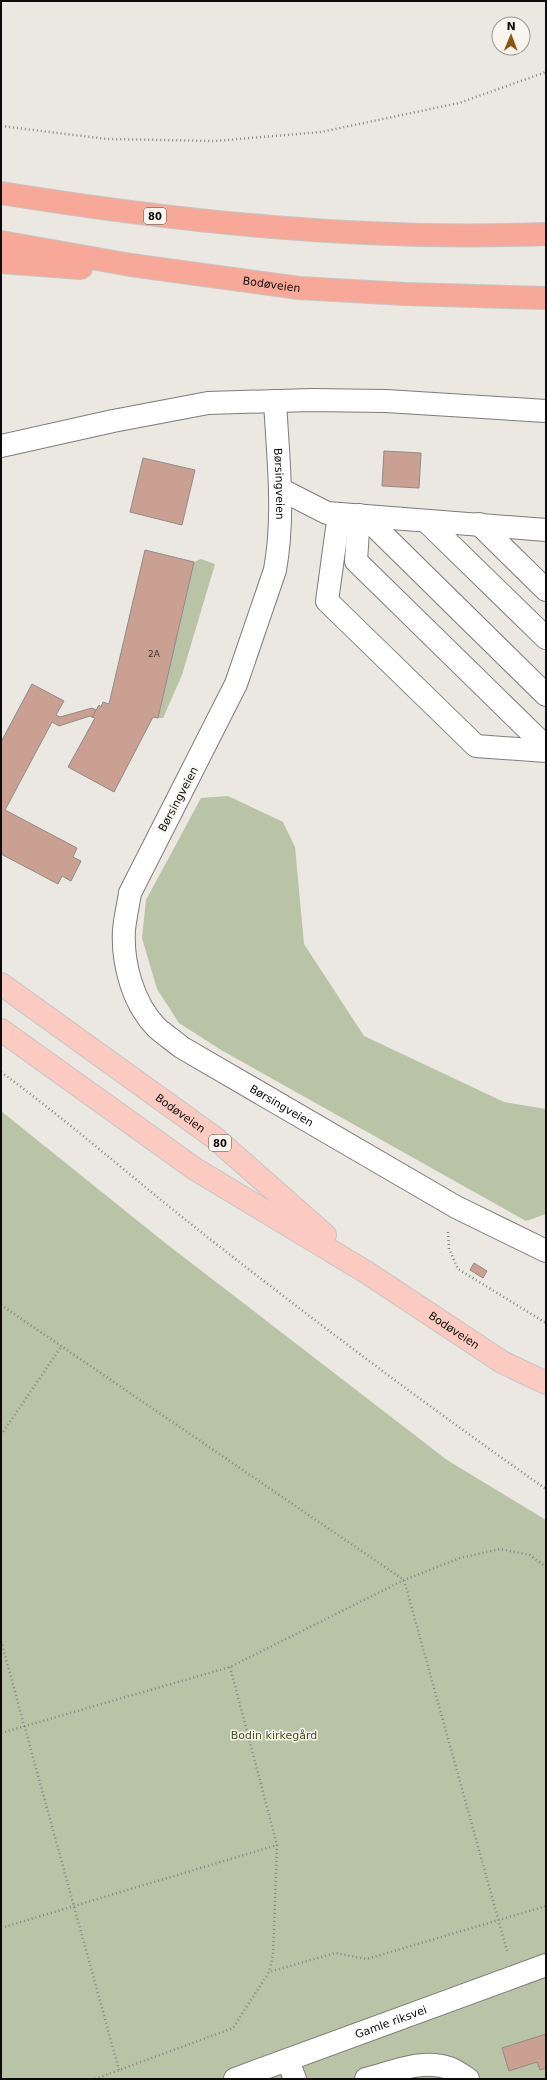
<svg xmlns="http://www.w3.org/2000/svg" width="547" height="2080" viewBox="0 0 547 2080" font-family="'DejaVu Sans',sans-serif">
	<rect width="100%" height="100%" fill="#ebe7e1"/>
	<path fill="#b9c4a6" d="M201,559L215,564L182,675L163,718H158L194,562Z
		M228,796L283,822L295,847L304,944L364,1036L504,1102L546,1109V1214L526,1221L221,1050L179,1023L157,989L142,938L146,900L201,798Z
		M1,1111L164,1242L447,1460L546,1520V2079H1Z"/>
	<path fill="#caa092" stroke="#918b89" d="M384,451L421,453L419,488L382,486Z
		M143,458L195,470L182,525L130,512Z
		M145,550L194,562L158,718L153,717L114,792L68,767L95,718L92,717L99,705L101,707L103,702L109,704Z
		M32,684L64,701L56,715L60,717L92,708L96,710L92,717L90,716L59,726L52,722L5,810L77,848L73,857L81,861L71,881L62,876L58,884L1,854V742Z
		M474,1263L487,1271L483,1278L470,1270Z
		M546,2034V2068L540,2070L537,2062L509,2071L502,2048Z"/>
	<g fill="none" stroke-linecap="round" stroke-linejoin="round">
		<g stroke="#7f7c77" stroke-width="24">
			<g id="minor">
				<path id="s1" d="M275,401C278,458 285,515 275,570L236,684L130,893C128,906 125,918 124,930C122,963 133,1004 157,1028C165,1035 174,1041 181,1047L456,1207L546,1251"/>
				<path d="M1,446L113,421L208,403L311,400L386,401L546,411"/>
				<path d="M280,489L327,513L546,530"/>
				<path d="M339,514L327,601L476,746L546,751"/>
				<path d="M359,515L356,561L546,747"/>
				<path d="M364,516L546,695"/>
				<path d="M426,521L546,638"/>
				<path d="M479,524L546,590"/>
				<path d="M288,2061L295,2079"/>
				<path id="s2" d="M235,2079L546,1965"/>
				<path d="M366,2079C391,2073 422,2058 449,2068C455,2070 462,2075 468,2079"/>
			</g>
		</g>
		<g stroke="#c5c5c4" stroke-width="24">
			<g id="major">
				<path id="s3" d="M1,984L215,1138L325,1235"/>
				<path id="s4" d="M1,1030L195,1169L366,1272L502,1362L546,1383"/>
			</g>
		</g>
		<g stroke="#c5c5c4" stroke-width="24">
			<g id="highway">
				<path d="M1,193C181,222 363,241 546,234"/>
				<path id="s5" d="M1,242L131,265L299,288L405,294L546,298"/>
				<path d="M1,262L81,268"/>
			</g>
		</g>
		<path stroke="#888581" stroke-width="2.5" stroke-dasharray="1 3" stroke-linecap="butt" d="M1,126L107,139L215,141L321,132L459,103L546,72
			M1,1072C72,1124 137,1182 206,1236C317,1323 430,1408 546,1489
			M448,1232L449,1249L458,1269L546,1323
			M1,1305L404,1580L507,1951
			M1,1435L61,1347
			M1,1641L119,2070
			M230,1667L277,1845L273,1955L269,1972
			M1,1733L230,1667L404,1580L460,1558L500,1549L530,1555L546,1567
			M1,1928L277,1845
			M95,2079L233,2028L269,1972L335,1953L367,1959L546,1906"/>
		<use href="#minor" stroke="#fff" stroke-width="22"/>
		<use href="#major" stroke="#fbcbc1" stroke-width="22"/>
		<use href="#highway" stroke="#f8a898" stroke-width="22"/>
	</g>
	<g text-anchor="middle" stroke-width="3" stroke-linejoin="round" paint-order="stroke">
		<g font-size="9" fill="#3d312d">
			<text x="154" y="657">2A</text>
		</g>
		<g fill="#f8f4ee" stroke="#54524f" stroke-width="1">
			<rect x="144" y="208" width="22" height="16" rx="3"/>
			<rect x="209" y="1135" width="22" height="16" rx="3"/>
		</g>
		<g font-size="10" font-weight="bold" fill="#0e0c0b">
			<text x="155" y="220">80</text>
			<text x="220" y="1147">80</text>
		</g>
		<g font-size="11" fill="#0e0c0b" stroke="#f8f4ee">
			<text dy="4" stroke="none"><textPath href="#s5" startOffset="274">Bodøveien</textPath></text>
			<text dy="4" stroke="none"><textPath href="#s1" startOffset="83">Børsingveien</textPath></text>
			<text transform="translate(178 799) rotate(-62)" y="4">Børsingveien</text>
			<text dy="4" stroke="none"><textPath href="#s1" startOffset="815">Børsingveien</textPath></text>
			<text dy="4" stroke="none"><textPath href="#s3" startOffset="221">Bodøveien</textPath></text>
			<text dy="4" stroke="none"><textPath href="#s4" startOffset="544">Bodøveien</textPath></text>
			<text dy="4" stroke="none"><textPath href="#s2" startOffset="166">Gamle riksvei</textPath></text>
		</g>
		<g font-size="11" fill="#43531a" stroke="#f8f4ee">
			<text x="274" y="1739">Bodin kirkegård</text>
		</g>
	</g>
	<rect width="547" height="2080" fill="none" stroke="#0e0c0b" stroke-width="4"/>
	<g transform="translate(511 36) rotate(1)"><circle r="19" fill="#f8f4ee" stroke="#9a9793"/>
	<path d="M0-3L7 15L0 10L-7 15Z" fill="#8f560f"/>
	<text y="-6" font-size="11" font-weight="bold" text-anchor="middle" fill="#0e0c0b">N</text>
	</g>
</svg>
